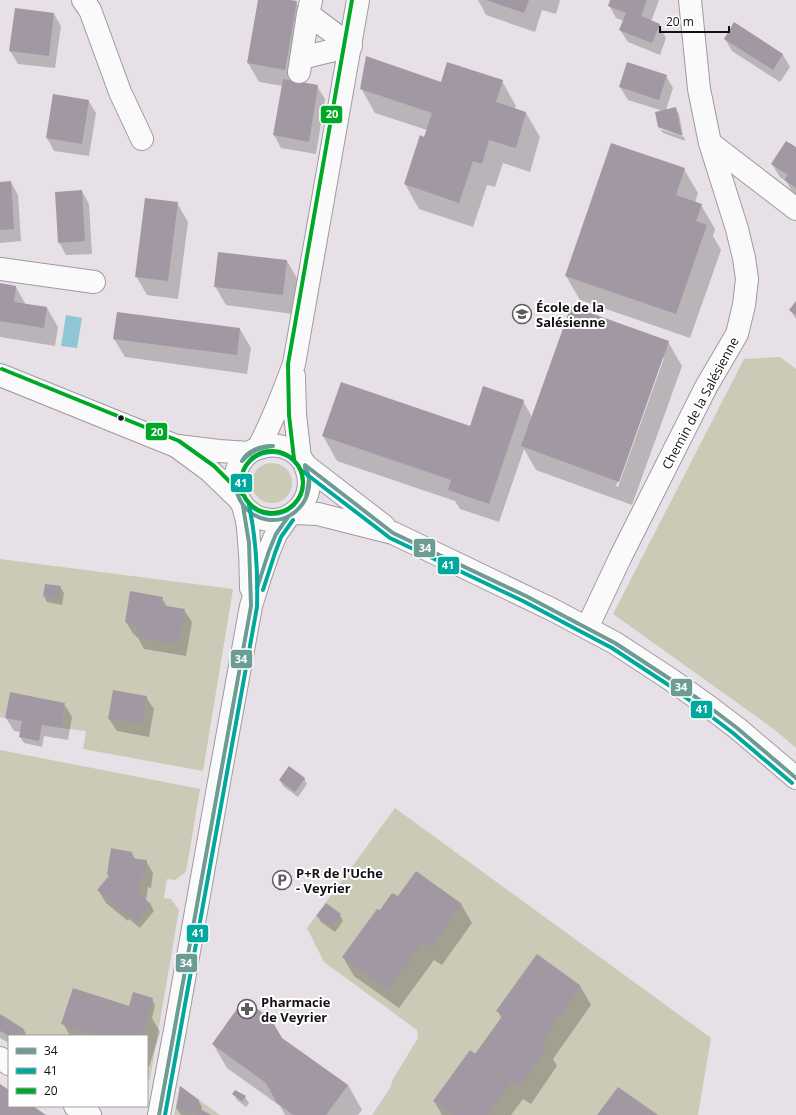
<svg xmlns="http://www.w3.org/2000/svg" width="796" height="1115" viewBox="0 0 796 1115" font-family="'Open Sans',sans-serif">
	<rect width="100%" height="100%" fill="#e7e1e7"/>
	<path fill="#cbcab6" d="M780,357L796,369V748L775,730L613,614L744,359Z
		M252 483a20 20 0 1 1 40 0a20 20 0 1 1-40 0Z
		M0,559L233,589L203,771L83,749L86,731L61,728L65,703L10,692L5,718L0,717Z
		M0,750L200,789L186,872L175,880L167,879L164,898L171,899L179,910L150,1079L147,1080V1036H9L0,1031Z
		M395,808L711,1038L698,1115H372L390,1088L393,1079L418,1038L417,1030L324,962L307,928Z
		M180,1086L220,1115H174Z"/>
	<path fill="#90c5d6" d="M66,315L82,318L77,348L61,346Z"/>
	<path fill="#0003" fill-rule="evenodd" d="M259,0H285L296,2L307,21L296,82L317,86L325,99L316,154L281,148L274,135L283,86L259,82L248,63Z
		M478,0H560L556,14L542,10L535,32L486,15Z
		M611,0H659L651,22L659,25L666,38L660,55L628,42L620,30L624,21L616,18L609,5Z
		M54,14L61,26L55,68L18,64L10,51Z
		M725,39L783,55L790,67L780,82L732,51Z
		M666,76L673,88L666,110L675,108L679,114L683,135L660,127V129L659,127L663,111L628,100L620,87Z
		M502,81L516,106L515,109L526,113L540,137L530,172L503,163L495,187L487,185L473,227L419,209L405,184L420,137L425,138L427,130L375,113L361,88L441,83Z
		M88,100L96,113L89,156L54,151L47,138Z
		M660,129L684,137L685,141L663,133Z
		M796,148V195L793,193L786,181L780,177L772,164Z
		M684,169L698,193L695,203L701,205L715,229L713,236L721,250L690,338L580,300L566,276Z
		M11,182L18,195L21,241L0,243V183Z
		M82,191L89,204L92,254L66,255L59,242Z
		M177,203L188,222L178,299L147,295L136,276Z
		M287,261L298,280L293,314L226,305L215,286Z
		M0,284L16,287L26,305L47,308L58,327L55,346L0,337Z
		M796,302V319L790,310Z
		M240,329L251,348L247,374L125,357L114,339Z
		M668,342L682,366L632,505L536,470L524,449L499,522L460,509L455,501L337,461L323,436L470,427L523,401L532,417ZM662,358H664L618,487L616,486Z
		M60,587L64,593L62,605L47,602L44,596Z
		M131,592L162,598L167,607L184,610L192,622L186,656L144,649L137,636L134,635L126,622Z
		M146,697L154,709L149,737L117,731L109,719Z
		M64,704L72,717L68,740L44,736L42,747L24,743L20,737L21,732L14,731L6,718Z
		M304,778L307,784L298,797L283,786L280,780Z
		M132,853L135,859L146,861L153,873L151,888L148,887L146,901L151,905L154,911L140,928L129,919L128,921L106,903L98,890Z
		M398,898L461,904L472,923L442,965L434,960L399,1008L354,976L343,957Z
		M340,915L343,921L335,932L321,922L318,916Z
		M580,986L591,1005L553,1059L557,1066L531,1104L523,1099L511,1115H442L434,1101L476,1055L502,1019L498,1011Z
		M152,999L155,1005L152,1018L160,1032L149,1067L147,1066V1036H70L63,1023L129,1007Z
		M0,1015L24,1030L27,1036H9V1043L0,1038Z
		M282,1039L348,1085L362,1110L358,1115H285L280,1106L227,1068L213,1044Z
		M234,1094L245,1097L249,1103L246,1107L237,1100Z
		M198,1100L202,1107L201,1110L209,1115H181L177,1109Z"/>
	<path fill="#a298a3" d="M258,0H291L297,1L285,70L247,63Z
		M486,0H529L524,13Z
		M610,0H647L641,16L660,24L652,43L619,30L626,13L608,6Z
		M15,8L54,13L49,56L9,51Z
		M734,22L783,54L773,70L724,39Z
		M366,56L441,82L447,62L503,80L496,102L526,112L516,148L489,140L482,164L473,161L459,203L404,184L420,135L424,137L432,113L360,89Z
		M627,62L667,75L659,100L619,87Z
		M283,79L318,85L309,142L273,135Z
		M53,94L89,100L82,144L46,138Z
		M676,107L682,136L658,127L655,112Z
		M786,141L796,147V188L784,180L788,175L771,164Z
		M611,143L685,168L676,195L702,204L696,221L707,225L676,314L565,276Z
		M11,181L14,229L0,230V182Z
		M82,190L85,241L58,243L55,192Z
		M145,198L178,202L168,281L135,277Z
		M218,252L287,260L283,295L214,287Z
		M0,283L16,286L14,302L47,307L44,328L0,321Z
		M796,301V315L789,310Z
		M571,306L669,341L619,482L521,446Z
		M117,312L240,328L237,355L113,339Z
		M341,382L470,426L483,386L524,400L489,504L448,490L451,480L322,436Z
		M45,584L61,586L59,599L43,596Z
		M130,591L163,597L161,605L185,609L179,644L136,637L138,625L125,622Z
		M113,690L147,696L142,724L108,719Z
		M10,692L65,703L61,728L42,725L39,741L19,737L22,721L5,718Z
		M289,766L305,778L295,792L279,780Z
		M111,848L132,852L131,858L147,860L144,876L141,875L139,889L135,891L151,904L137,923L97,890L109,876L107,874Z
		M416,871L462,904L431,947L422,942L388,990L342,957L377,909L380,910L392,893L398,896Z
		M326,903L341,914L332,927L316,916Z
		M537,954L581,986L541,1043L547,1047L520,1086L512,1081L487,1115H452L433,1101L470,1050L475,1054L503,1015L496,1011Z
		M73,988L129,1006L133,992L153,998L149,1012H150L142,1036H100L61,1024Z
		M244,999L271,1019L282,1038L348,1085L326,1115H293L277,1103L266,1083L212,1044Z
		M0,1014L24,1029L20,1036H9L0,1030Z
		M0,1084L9,1090V1106H33L46,1115H0Z
		M180,1086L199,1100L197,1107L211,1115H198L176,1109Z
		M618,1087L658,1115H597Z
		M235,1090L246,1096L242,1101L232,1094Z"/>
	<g fill="none" stroke-linecap="round" stroke-linejoin="round">
		<g stroke="#9e9a9e" stroke-width="24">
			<path id="minor" d="M83,0L90,10L120,92L142,139
				M301,58L351,46L308,14
				M299,72L308,14L311,1
				M710,143L796,209
				M0,269L94,282
				M0,375L176,446L210,471L238,498
				M294,376L295,415L300,458
				M178,446L219,451L249,453
				M258,448C273,421 283,393 294,364L358,0
				M305,465L384,526
				M243,506C248,511 254,516 260,518C291,528 318,498 306,468C304,461 298,454 291,450C281,445 270,444 259,448C251,450 244,456 240,463C234,474 233,486 238,498C240,501 242,503 243,506C245,512 247,520 248,527C250,547 251,567 251,588
				M294,513L318,514L393,533L553,610L615,643L670,679L708,706L737,728L796,778
				M587,628L620,558L706,387L737,334L744,305L747,279L744,258L737,229L710,143L699,89L690,0
				M0,1058L9,1064
				M75,1106L90,1115
				M159,1115L175,1030L219,782L251,606L260,577L269,551L276,534L288,517"/>
		</g>
		<use href="#minor" stroke="#fbfafb" stroke-width="22"/>
		<g stroke="#fff" stroke-width="7">
			<path id="bus-1" d="M242,461C247,451 262,445 273,446
				M242,461C252,451 258,448 273,446
				M305,465L393,533L526,596L615,643L670,679L708,706L737,728L796,778
				M305,467C311,477 310,488 306,498
				M305,467L309,479L306,498
				M236,489C244,525 289,532 306,498
				M257,588L269,551L276,534L288,517
				M159,1115L251,606L249,543L243,506"/>
		</g>
		<g stroke="#fff" stroke-width="7">
			<path id="bus-2" d="M241 483a31 31 0 1 1 62 0a31 31 0 1 1-62 0Z
				M301,470L390,538L523,601L612,648L667,684L704,711L733,733L792,783
				M263,590L275,553L281,537L293,520
				M165,1115L257,607C258,573 256,538 249,505"/>
		</g>
		<g stroke="#fff" stroke-width="7">
			<path id="bus-3" d="M2,369L179,441L214,466L242,494
				M241 482a31 31 0 1 1 62 0a31 31 0 1 1-62 0Z
				M294,459L289,415L288,364L352,0"/>
		</g>
		<use href="#bus-1" stroke="#6c9c94" stroke-width="4"/>
		<use href="#bus-2" stroke="#01a89d" stroke-width="4"/>
		<use href="#bus-3" stroke="#00a828" stroke-width="4"/>
	</g>
	<defs>
		<g id="school-ring" transform="scale(1)"><circle r="9.5" fill="#fff" stroke="#5e5a5e" stroke-width="1.5"/><path d="M0-5L7-2L0 1L-7-2ZM-4 1L0 2.5L4 1V4Q0 6-4 4Z" fill="#5e5a5e"/></g>
		<g id="parking-ring" transform="scale(1)"><circle r="9.5" fill="#fff" stroke="#5e5a5e" stroke-width="1.5"/><path d="M-3.5-5.5H1a3.5 3.5 0 0 1 0 7H-1V5.5H-3.5ZM-1-3.4V-.6H.8a1.4 1.4 0 0 0 0-2.8Z" fill="#5e5a5e"/></g>
		<g id="pharmacy-ring" transform="scale(1)"><circle r="9.5" fill="#fff" stroke="#5e5a5e" stroke-width="1.5"/><path d="M-2-6h4v4h4v4h-4v4h-4v-4h-4v-4h4Z" fill="#5e5a5e"/></g>
	</defs>
	<g fill-rule="evenodd">
		<use href="#school-ring" x="522" y="314"/>
		<use href="#parking-ring" x="282" y="880"/>
		<use href="#pharmacy-ring" x="247" y="1009"/>
	</g>
	<circle fill="#141114" stroke="#fff" stroke-width="1.5" cx="121" cy="418" r="3.5"/>
	<g text-anchor="middle" stroke-width="4" stroke-linejoin="round" paint-order="stroke">
		<g font-size="13" font-weight="bold" fill="#141114" stroke="#fff" text-anchor="start">
			<text x="536" y="312">École de la<tspan x="536" dy="15">Salésienne</tspan></text>
			<text x="296" y="878">P+R de l'Uche<tspan x="296" dy="15">- Veyrier</tspan></text>
			<text x="261" y="1007">Pharmacie<tspan x="261" dy="15">de Veyrier</tspan></text>
		</g>
		<g font-size="13" fill="#141114" stroke="#fff">
			<text transform="translate(700 403) rotate(-62)" y="5">Chemin de la Salésienne</text>
		</g>
	</g>
	<g stroke="#fff" stroke-width="1.5">
		<rect x="320" y="105" width="23" height="19" rx="4" fill="#00a828"/>
		<rect x="145" y="422" width="23" height="19" rx="4" fill="#00a828"/>
		<rect x="230" y="473" width="23" height="20" rx="4" fill="#01a89d"/>
		<rect x="413" y="538" width="23" height="20" rx="4" fill="#6c9c94"/>
		<rect x="437" y="556" width="23" height="19" rx="4" fill="#01a89d"/>
		<rect x="230" y="649" width="23" height="20" rx="4" fill="#6c9c94"/>
		<rect x="670" y="678" width="23" height="19" rx="4" fill="#6c9c94"/>
		<rect x="690" y="700" width="23" height="19" rx="4" fill="#01a89d"/>
		<rect x="186" y="924" width="23" height="19" rx="4" fill="#01a89d"/>
		<rect x="175" y="953" width="23" height="20" rx="4" fill="#6c9c94"/>
	</g>
	<g font-size="11" text-anchor="middle" font-weight="bold" fill="#fff">
		<text x="332" y="118">20</text>
		<text x="157" y="436">20</text>
		<text x="241" y="487">41</text>
		<text x="425" y="552">34</text>
		<text x="448" y="569">41</text>
		<text x="241" y="663">34</text>
		<text x="681" y="691">34</text>
		<text x="702" y="713">41</text>
		<text x="198" y="937">41</text>
		<text x="186" y="967">34</text>
	</g>
	<rect x="8" y="1035" width="140" height="72" fill="#ffffff" stroke="#a1a0a1"/>
	<rect x="16" y="1048" width="20" height="6" fill="#6c9c94" stroke="#a1a0a1"/>
	<text x="44" y="1055" font-size="12" fill="#141114">34</text>
	<rect x="16" y="1068" width="20" height="6" fill="#01a89d" stroke="#a1a0a1"/>
	<text x="44" y="1075" font-size="12" fill="#141114">41</text>
	<rect x="16" y="1088" width="20" height="6" fill="#00a828" stroke="#a1a0a1"/>
	<text x="44" y="1095" font-size="12" fill="#141114">20</text>
	<path d="M660 26v6h69v-6" fill="none" stroke="#141114" stroke-width="2"/>
	<text x="666" y="26" font-size="12" fill="#141114" stroke="#ffffff" stroke-width="3" paint-order="stroke">20 m</text>
</svg>
